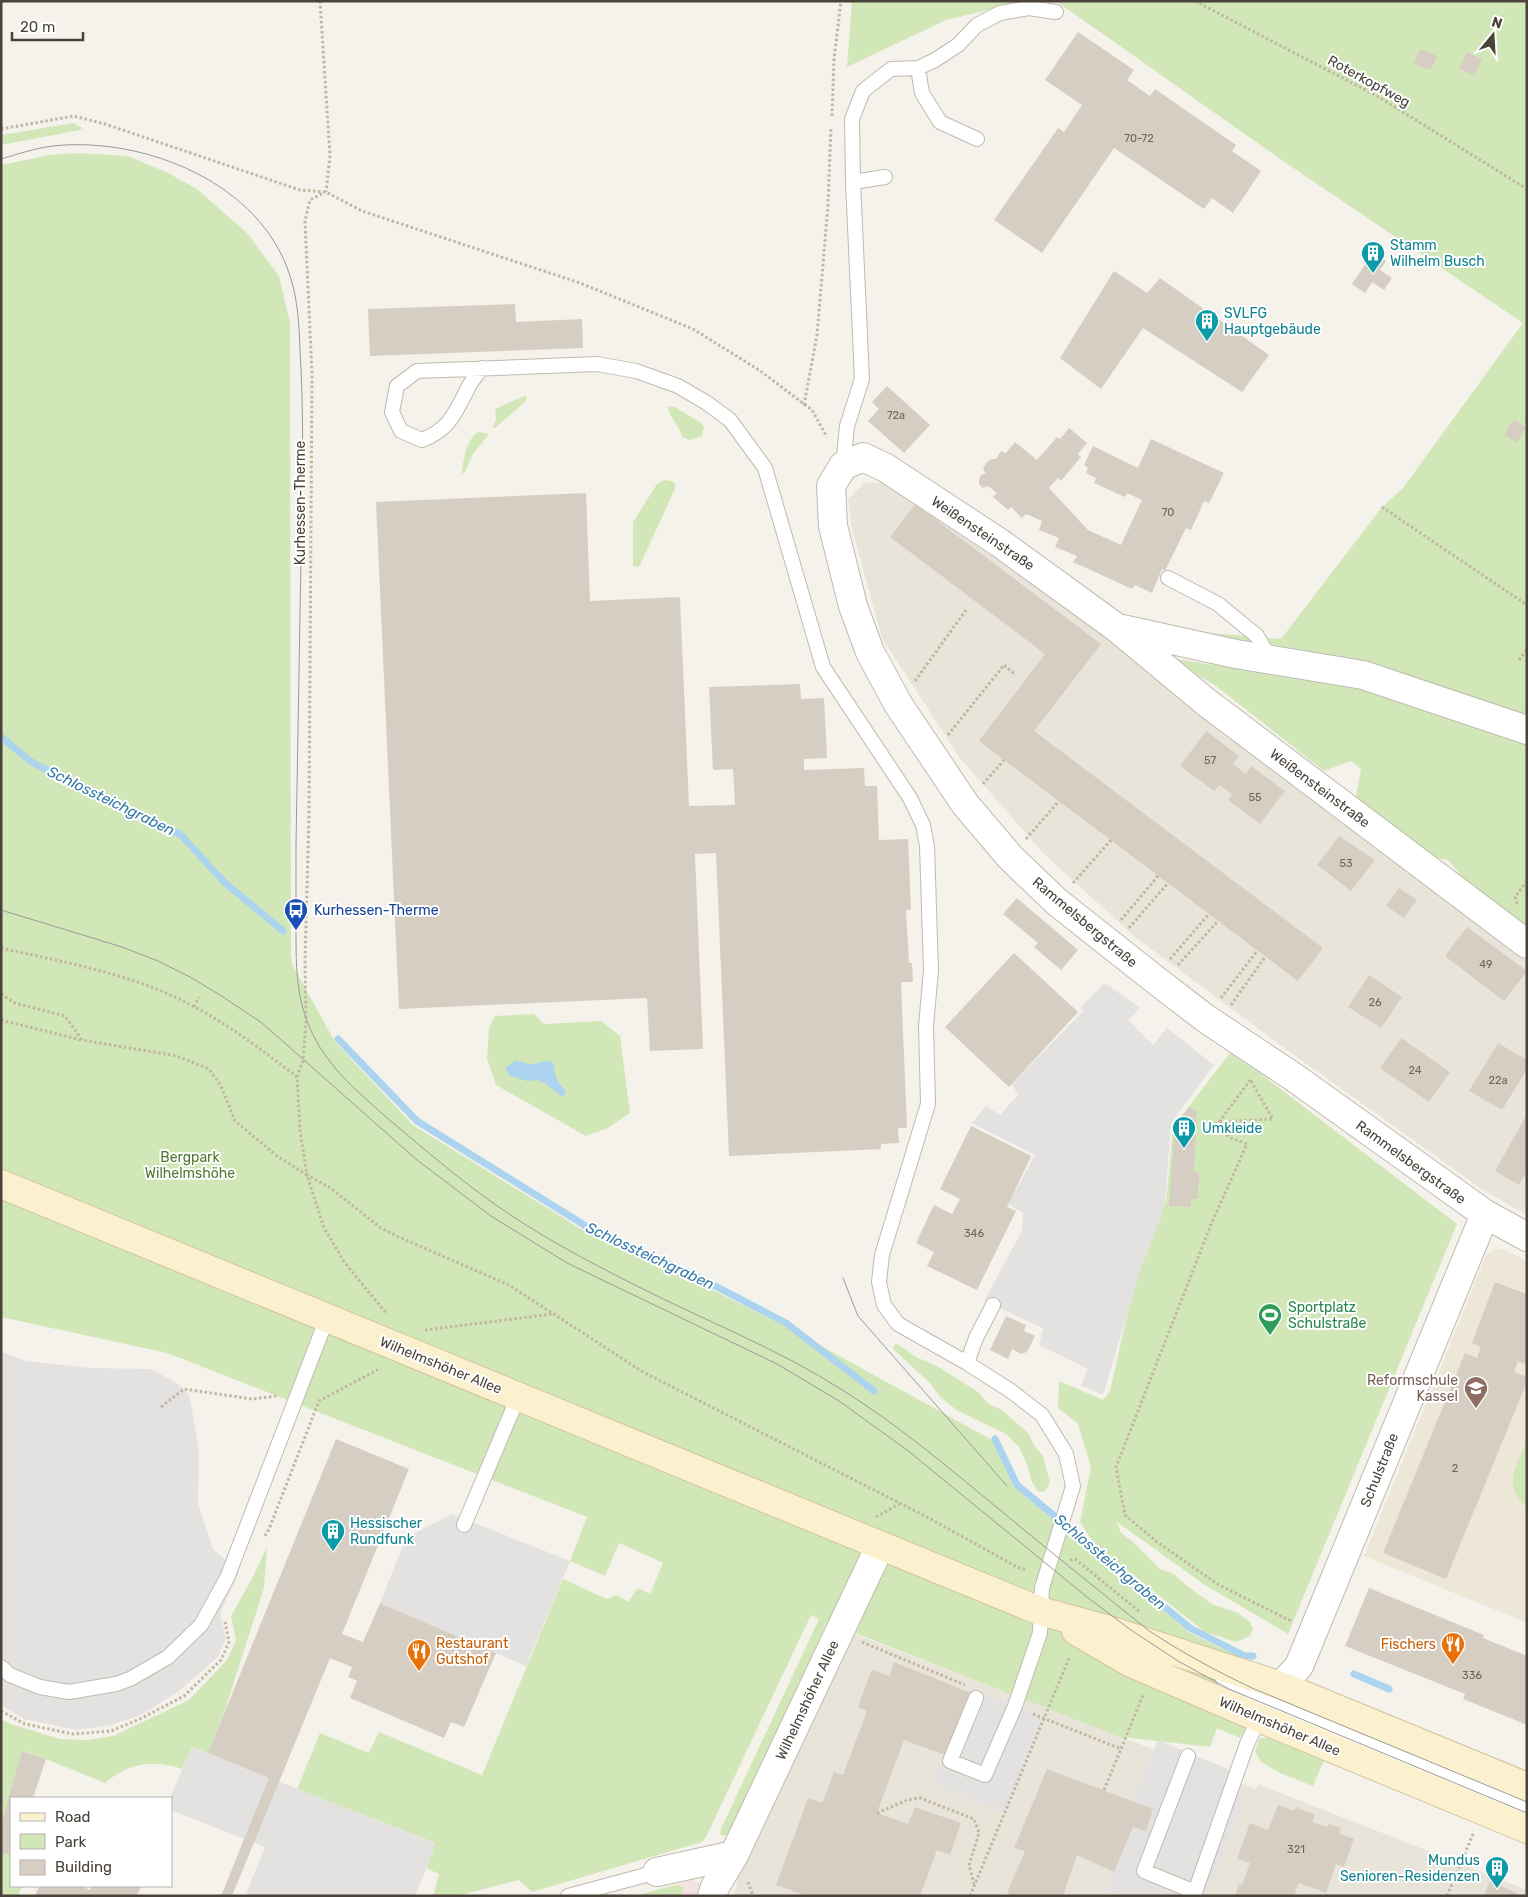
<svg xmlns="http://www.w3.org/2000/svg" width="1528" height="1897" viewBox="0 0 1528 1897" font-family="Rubik,sans-serif">
	<rect width="100%" height="100%" fill="#f5f2ec"/>
	<path fill="#e9e4da" d="M865,482L884,483L1111,637L1527,952V1215L1483,1190L1280,1045L1135,937L1044,854L960,758L882,638L852,529L848,499Z
		M852,1633L1256,1789L1258,1784L1527,1890V1896L734,1895L741,1866Z"/>
	<path fill="#ede7d7" d="M1493,1249H1504L1527,1261V1623L1364,1556L1486,1256Z"/>
	<path fill="#f5e3e1" d="M691,1879L736,1896H635L676,1885Z"/>
	<path fill="#d2e7b7" d="M852,1H1027L946,20L847,67Z
		M1056,1H1527V720L1349,662L1290,648L1152,628L1281,639L1382,507L1403,488L1523,323L1286,163Z
		M74,123L82,128L80,130L1,145V135Z
		M79,153L128,156L168,173L197,189L247,233L279,276L290,323L291,955L292,964L335,1042L413,1125L594,1237L688,1278L785,1326L992,1440L1014,1487L1190,1633L1243,1658L1223,1714L1245,1724V1729L1240,1738L1217,1728L1210,1747L1120,1737L827,1622L735,1825L729,1833L724,1836L720,1834L721,1829L819,1619L811,1615L706,1837L702,1842L532,1892L519,1880L457,1896H433L439,1874L426,1868L435,1843L297,1789L320,1733L369,1753L379,1732L482,1775L563,1579L607,1599L617,1595L628,1602L638,1588L650,1594L663,1563L619,1543L605,1576L570,1561L587,1517L167,1353L1,1317V165L50,155Z
		M525,396L527,397L526,401L495,428L493,427L496,420L495,409Z
		M668,406L675,407L701,423L704,427L702,436L690,440L682,437C680,426 667,414 668,406Z
		M478,432L489,434L473,454L464,474L462,472C464,458 466,440 478,432Z
		M664,480L672,481L675,484V489L640,565L637,567L633,566V522L657,484Z
		M1169,658L1234,668L1360,683L1527,738V938L1493,913L1448,860L1419,855L1355,802L1361,769L1351,761L1324,771L1216,686Z
		M534,1014L544,1024L601,1021L620,1036L630,1113L608,1128L586,1136L496,1085L487,1059L489,1028L495,1016Z
		M1230,1053L1257,1071L1457,1224L1288,1634L1205,1585L1117,1522L1121,1533L1132,1541L1160,1569L1174,1574L1187,1586L1212,1604L1238,1613L1250,1622L1253,1629L1250,1636L1236,1642L1205,1632L1109,1556L1091,1539L1080,1522L1091,1467L1078,1424L1058,1408L1059,1381L1103,1400L1110,1391L1136,1275L1162,1197L1166,1203L1173,1127Z
		M897,1344L918,1358L937,1366L978,1392L989,1404L1002,1410L1028,1433L1034,1445L1043,1456L1050,1483L1044,1492L1038,1491L1032,1482L1026,1462L1019,1447L1006,1434L958,1411L940,1397L930,1383L893,1349L894,1345Z
		M1527,1441V1507C1501,1487 1517,1465 1527,1441Z
		M267,1547L264,1588L225,1710L208,1753L192,1747L182,1769C154,1759 128,1763 105,1783L46,1759L23,1751L1,1825V1719L11,1724L60,1739L88,1740L113,1736L189,1700L227,1660L236,1640L231,1616L253,1577Z
		M1272,1736L1324,1760L1313,1786L1280,1773L1261,1762L1255,1751L1259,1739Z
		M1,1853L11,1855V1886H22L18,1896H1Z
		M676,1885L684,1887L680,1896H635Z"/>
	<path fill="#e4e2e0" d="M1105,983L1140,1008L1128,1020L1153,1045L1167,1028L1214,1065L1171,1123L1165,1204L1160,1220L1141,1268L1103,1395L1081,1385L1088,1369L1039,1345L1043,1328L984,1301L1022,1231L1023,1213L1008,1204L1035,1155L972,1123L986,1106L1000,1115L1018,1095L1012,1084L1083,1011L1080,1008Z
		M1,1352L26,1361L89,1368L150,1369L170,1379L184,1389L190,1398L199,1452L198,1503L213,1549L239,1572L220,1613L226,1639L218,1657L179,1691L141,1715L110,1725L77,1730L24,1719L1,1705Z
		M452,1514L570,1561L526,1666L380,1603L406,1538Z
		M972,1689L1044,1718L1004,1814L932,1783Z
		M1158,1740L1237,1773L1244,1799L1207,1896H1122L1107,1890L1133,1827L1146,1831L1153,1809L1133,1801Z
		M192,1747L436,1844L415,1896H245L265,1847L171,1810V1798H170Z"/>
	<path fill="#acd4ee" d="M516,1060C522,1062 528,1065 534,1064C542,1063 546,1058 554,1064C554,1075 557,1082 565,1090V1095L561,1096L546,1084L537,1080L527,1081L510,1076L505,1068Z"/>
	<g fill="none" stroke-linecap="round" stroke-linejoin="round">
		<path stroke="#acd4ee" stroke-width="7" d="M1,737L33,763L181,835L224,882L283,931
			M338,1039L417,1121L597,1233L690,1273L786,1323L874,1391
			M995,1439L1017,1485L1190,1628L1245,1656H1253
			M1354,1674L1389,1689"/>
	</g>
	<path fill="#d6cec2" d="M1078,32L1134,70L1127,80L1150,96L1155,89L1236,145L1232,151L1261,171L1233,213L1212,198L1204,209L1114,148L1042,253L994,220L1058,128L1064,132L1082,105L1045,80Z
		M1420,49L1437,56L1431,70L1414,64Z
		M1467,52L1482,59L1474,76L1459,69Z
		M1373,253L1386,261L1380,270L1392,278L1384,290L1372,282L1365,293L1352,284Z
		M1114,271L1147,293L1160,278L1269,355L1242,392L1143,328L1101,389L1060,358Z
		M515,304L516,322L582,319L583,348L370,356L368,309Z
		M887,386L930,425L904,453L868,421L879,409L872,402Z
		M1514,419L1527,428L1516,443L1504,435Z
		M1069,428L1087,443L1078,454L1081,457L1061,481L1058,478L1049,488L1088,530L1121,545L1142,500L1127,493L1125,497L1094,483L1096,478L1086,473L1088,468L1084,465L1093,446L1138,468L1151,439L1224,473L1209,503L1204,501L1191,530L1186,528L1165,571L1162,569L1152,593L1135,585L1132,589L1073,562L1077,556L1055,547L1059,538L1039,530L1042,521L1026,514L1022,518L1011,507L1008,510L993,497L997,493L988,486L983,488L979,484V479L982,474H986L983,469L986,463L991,459H996L1001,451L1006,453L1015,442L1037,460L1057,437L1060,439Z
		M586,493L590,601L680,597L689,806L735,805L733,769L713,770L709,687L800,684L801,699L824,698L827,758L804,759V770L864,768L865,786H877L879,840L908,839L911,910H906L909,963H912L913,982H901L907,1128H898L899,1143L881,1144V1149L729,1156L716,853L695,854L703,1049L650,1051L647,998L399,1009L376,502Z
		M915,504L1101,644L1034,731L1323,948L1298,981L979,741L1045,654L890,537Z
		M1206,731L1239,756L1233,764L1246,774L1251,766L1285,791L1260,824L1228,800L1232,794L1219,785L1214,791L1180,766Z
		M1339,836L1375,860L1351,891L1317,865Z
		M1399,888L1417,900L1404,918L1386,906Z
		M1017,898L1078,950L1061,970L1034,947L1038,943L1003,914Z
		M1467,927L1527,971L1504,1001L1445,956Z
		M1014,953L1078,1012L1009,1087L945,1027Z
		M1369,975L1402,997L1381,1028L1348,1007Z
		M1401,1038L1450,1072L1429,1102L1380,1068Z
		M1498,1043L1527,1060V1069L1502,1110L1469,1091Z
		M1189,1107L1197,1111L1194,1172L1199,1173L1198,1199H1191V1207L1169,1206L1175,1125Z
		M1527,1114V1171L1519,1185L1495,1171Z
		M971,1126L1031,1156L1007,1207L1016,1211L977,1290L927,1266L934,1252L916,1243L934,1205L952,1214L960,1199L940,1189Z
		M1495,1282L1527,1294V1365L1518,1361L1514,1372L1527,1377V1382L1446,1579L1383,1553L1465,1353L1477,1358L1481,1347L1472,1343Z
		M1006,1316L1026,1325L1024,1331L1035,1336L1027,1352L1021,1354L1012,1349L1008,1359L990,1350Z
		M336,1439L409,1469L342,1634L363,1642L380,1603L496,1653L464,1727L451,1722L444,1738L350,1698L357,1681L348,1677L352,1667L330,1658L232,1896H221L269,1778L208,1753Z
		M1369,1588L1484,1635L1483,1638L1527,1656V1725L1463,1699L1465,1694L1345,1646Z
		M894,1662L971,1693L945,1755L904,1740L877,1813L908,1824L915,1807L961,1823L950,1855L937,1850L920,1896H806L776,1885L808,1798L822,1803L834,1772L843,1775L867,1711L858,1707L872,1669L889,1676Z
		M22,1751L46,1759L33,1798H11V1855L1,1853V1825Z
		M1047,1769L1153,1809L1146,1831L1133,1827L1114,1872L1077,1855L1063,1896H1011L1007,1893L1025,1851L1014,1848Z
		M1278,1805L1294,1811L1296,1807L1315,1815L1312,1822L1327,1827L1329,1824L1341,1828L1339,1833L1354,1839L1344,1867L1336,1864L1326,1893L1299,1883L1294,1896H1235L1239,1884L1242,1885L1250,1863L1237,1859L1250,1823L1268,1830Z
		M1490,1881L1523,1896H1484Z
		M39,1886H81L90,1890L92,1886H141L137,1896H35Z"/>
	<g fill="none" stroke-linecap="round" stroke-linejoin="round">
		<g stroke="#c0baaf" stroke-width="16">
			<path id="service" d="M918,68L935,60L958,45L977,25L1000,13L1029,8L1056,12
				M853,182L885,177
				M482,368C477,375 471,381 468,388C455,413 450,429 422,440L401,431L392,412L397,386L417,371L597,364L636,371L678,386L707,403L730,420L765,468L823,667L910,798L923,825L927,846L931,970L926,1026L928,1104L882,1255L879,1282L884,1305L898,1324L967,1363L1011,1391L1042,1415L1066,1454L1073,1486L1042,1588L1040,1633L1015,1706L985,1775L950,1761L976,1698
				M843,466L847,426L862,379L853,182L852,119L863,91L891,69L918,68L922,93L940,122L977,139
				M1168,578L1218,604L1257,636L1270,659
				M967,1363L976,1338L993,1305
				M464,1525L518,1397
				M1,1667L10,1675L40,1687L69,1692L116,1684L130,1679L168,1657L201,1625L227,1578L327,1318
				M1223,1679L1270,1701L1527,1807
				M1188,1756L1144,1871L1195,1892L1247,1744L1259,1718
				M568,1896L657,1872"/>
		</g>
		<g stroke="#c0baaf" stroke-width="30">
			<path id="minor" d="M1122,629L1236,654L1363,675L1527,730
				M1527,944L1206,702L1117,628L1000,543L886,468L863,457L843,466L831,486L833,526L853,606L870,652L898,704L965,804L1010,857L1057,902L1153,978L1205,1018L1295,1078L1485,1214L1527,1237
				M1259,1718L1281,1686L1299,1666L1485,1214
				M657,1872L734,1855
				M712,1896L715,1887L734,1855L880,1546"/>
		</g>
		<g stroke="#d2c49e" stroke-width="30">
			<path id="secondary" d="M1,1184L1040,1611L1109,1630L1281,1686L1527,1787
				M1076,1631L1131,1663L1259,1718L1527,1829"/>
		</g>
		<path stroke="#c2b6a1" stroke-width="3" stroke-dasharray="2.5 2.5" stroke-linecap="butt" d="M320,1L330,156L326,192
			M1195,1L1377,96L1527,189
			M832,116L834,59L841,1
			M1,129L74,116L105,124L300,190L326,192L362,211L580,283L693,329L759,370L812,410L827,437
			M804,405L817,335L828,205L831,127
			M1382,507L1527,605
			M1519,660L1527,649
			M915,681L966,610
			M948,735L1004,665L1016,675
			M983,784L1004,760
			M1026,839L1059,801
			M1073,883L1111,840
			M1517,904L1515,897L1527,881
			M1121,920L1158,876
			M1129,928L1168,883
			M1,948C53,960 106,969 156,989C208,1009 253,1043 297,1077L300,1130L307,1175L329,1187L381,1228L399,1237L509,1285L643,1372L927,1517L1019,1568L1027,1570
			M1170,959L1209,914
			M1178,965L1218,921
			M1,994L15,1003L65,1016L82,1040L177,1056L209,1069L221,1086L235,1121L277,1156L307,1175L324,1228L345,1263L386,1313
			M1221,998L1257,951
			M1231,1005L1265,957
			M194,1007L199,997
			M1,1020L81,1040
			M297,1077L303,1061L306,1021L305,961L309,815L312,375L305,221L310,200L325,192
			M1251,1081L1273,1119L1218,1122L1214,1127L1231,1138L1247,1144L1210,1227L1116,1467L1125,1515L1157,1542L1219,1585L1291,1621
			M1219,1122L1251,1079
			M425,1330L553,1314
			M161,1407L184,1389L252,1399L277,1396
			M876,1517L899,1504
			M265,1536L269,1529L319,1401L381,1368
			M1070,1560L1075,1559L1140,1612
			M862,1642L965,1685
			M1,1711L25,1724L73,1734L111,1731L142,1718L184,1696L221,1660L229,1642L225,1622
			M1033,1714L1121,1749L1143,1695
			M1104,1790L1121,1749
			M877,1813L907,1800L920,1798L974,1819L979,1833L969,1865L974,1884
			M748,1882L753,1896
			M970,1896L1070,1656
			M1447,1896L1473,1834"/>
		<use href="#service" stroke="#fff" stroke-width="14"/>
		<use href="#minor" stroke="#fff" stroke-width="28"/>
		<use href="#secondary" stroke="#fcf1cf" stroke-width="28"/>
		<path stroke="#9a9a9a" stroke-width="1" d="M1,159C18,154 36,148 53,146C144,136 261,183 290,276C298,300 299,325 300,350C303,400 303,450 302,501C300,615 298,730 296,845C296,873 296,902 296,931C296,963 296,996 309,1026C326,1067 360,1094 392,1122C425,1150 458,1178 493,1203C535,1233 587,1261 633,1284C703,1320 777,1348 844,1391C901,1427 954,1472 1006,1515C1053,1554 1101,1592 1148,1630C1181,1652 1216,1671 1252,1688L1527,1802
			M1,910L122,947L158,961L190,977L220,995L262,1023L417,1160L491,1216L567,1263L777,1364L839,1401L907,1450L1087,1597L1131,1630L1178,1661L1229,1689L1527,1813
			M843,1278L858,1316L1007,1486"/>
	</g>
	<defs>
		<g id="building-pin" transform="scale(1.25)"><path d="M0 17L-7.5 6A9.5 9.5 0 1 1 7.5 6Z" fill="#0f9aa8" stroke="#fff"/><path d="M-4-6H4V6H1V3H-1V6H-4ZM-2.5-4.3h1.7v1.8h-1.7ZM.8-4.3h1.7v1.8H.8ZM-2.5-1h1.7V.8h-1.7ZM.8-1h1.7V.8H.8Z" fill="#fff"/></g>
		<g id="bus-pin" transform="scale(1.25)"><path d="M0 17L-7.5 6A9.5 9.5 0 1 1 7.5 6Z" fill="#1a4fb4" stroke="#fff"/><path d="M-5-6H5V4H4V6H2V4H-2V6H-4V4H-5ZM-3.5-4V0h7V-4ZM-3.5 1.2v1.5H-2V1.2ZM2 1.2v1.5H3.5V1.2Z" fill="#fff"/></g>
		<g id="stadium-pin" transform="scale(1.25)"><path d="M0 17L-7.5 6A9.5 9.5 0 1 1 7.5 6Z" fill="#2e9e5b" stroke="#fff"/><path d="M0-5a6.5 5 0 1 0 0 10a6.5 5 0 1 0 0-10ZM-3.5-1.8h7v3.6h-7Z" fill="#fff"/></g>
		<g id="school-pin" transform="scale(1.25)"><path d="M0 17L-7.5 6A9.5 9.5 0 1 1 7.5 6Z" fill="#8d6e63" stroke="#fff"/><path d="M0-5L7-2L0 1L-7-2ZM-4 1L0 2.5L4 1V4Q0 6-4 4Z" fill="#fff"/></g>
		<g id="restaurant-pin" transform="scale(1.25)"><path d="M0 17L-7.5 6A9.5 9.5 0 1 1 7.5 6Z" fill="#e8710a" stroke="#fff"/><path d="M-5-6h1v4h1v-4h1v4h1v-4h1v5L-1.5 .5V6h-2V.5L-5-1ZM5-6V6H3V1.5H1.5Q1.5-4 5-6Z" fill="#fff"/></g>
	</defs>
	<g fill-rule="evenodd">
		<use href="#building-pin" x="1373" y="253"/>
		<use href="#building-pin" x="1207" y="321"/>
		<use href="#bus-pin" x="296" y="910"/>
		<use href="#building-pin" x="1184" y="1128"/>
		<use href="#stadium-pin" x="1270" y="1315"/>
		<use href="#school-pin" x="1476" y="1388"/>
		<use href="#building-pin" x="333" y="1531"/>
		<use href="#restaurant-pin" x="1453" y="1644"/>
		<use href="#restaurant-pin" x="419" y="1651"/>
		<use href="#building-pin" x="1497" y="1868"/>
	</g>
	<g text-anchor="middle" stroke-width="4" stroke-linejoin="round" paint-order="stroke">
		<g font-size="11" fill="#6c665c">
			<text x="1139" y="142">70-72</text>
			<text x="896" y="419">72a</text>
			<text x="1168" y="516">70</text>
			<text x="1210" y="764">57</text>
			<text x="1255" y="801">55</text>
			<text x="1346" y="867">53</text>
			<text x="1486" y="968">49</text>
			<text x="1375" y="1006">26</text>
			<text x="1415" y="1074">24</text>
			<text x="1498" y="1084">22a</text>
			<text x="974" y="1237">346</text>
			<text x="1455" y="1472">2</text>
			<text x="1472" y="1679">336</text>
			<text x="1296" y="1853">321</text>
		</g>
		<g font-size="14" fill="#49433a" stroke="#fff">
			<text transform="translate(1369 81) rotate(29)" y="5">Roterkopfweg</text>
			<text transform="translate(300 503) rotate(-90)" y="5">Kurhessen-Therme</text>
			<text transform="translate(983 533) rotate(34)" y="5">Weißensteinstraße</text>
			<text transform="translate(1320 788) rotate(37)" y="5">Weißensteinstraße</text>
			<text transform="translate(1085 922) rotate(40)" y="5">Rammelsbergstraße</text>
			<text transform="translate(1411 1162) rotate(36)" y="5">Rammelsbergstraße</text>
			<text transform="translate(441 1365) rotate(22)" y="5">Wilhelmshöher Allee</text>
			<text transform="translate(1379 1470) rotate(-68)" y="5">Schulstraße</text>
			<text transform="translate(807 1700) rotate(-65)" y="5">Wilhelmshöher Allee</text>
			<text transform="translate(1280 1726) rotate(23)" y="5">Wilhelmshöher Allee</text>
		</g>
		<g font-size="14" fill="#0d838f" stroke="#fff" text-anchor="start">
			<text x="1390" y="250">Stamm<tspan x="1390" dy="16">Wilhelm Busch</tspan></text>
			<text x="1224" y="318">SVLFG<tspan x="1224" dy="16">Hauptgebäude</tspan></text>
			<text x="1202" y="1133">Umkleide</text>
			<text x="350" y="1528">Hessischer<tspan x="350" dy="16">Rundfunk</tspan></text>
			<text x="1480" y="1865" text-anchor="end">Mundus<tspan x="1480" dy="16">Senioren-Residenzen</tspan></text>
		</g>
		<g font-size="14" fill="#164399" stroke="#fff" text-anchor="start">
			<text x="314" y="915">Kurhessen-Therme</text>
		</g>
		<g font-size="14" fill="#4c7a2f" stroke="#fff">
			<text x="190" y="1162">Bergpark<tspan x="190" dy="16">Wilhelmshöhe</tspan></text>
		</g>
		<g font-size="14" fill="#27864d" stroke="#fff" text-anchor="start">
			<text x="1288" y="1312">Sportplatz<tspan x="1288" dy="16">Schulstraße</tspan></text>
		</g>
		<g font-size="14" fill="#785e54" stroke="#fff" text-anchor="end">
			<text x="1458" y="1385">Reformschule<tspan x="1458" dy="16">Kassel</tspan></text>
		</g>
		<g font-size="14" fill="#c56008" stroke="#fff" text-anchor="start">
			<text x="436" y="1648">Restaurant<tspan x="436" dy="16">Gutshof</tspan></text>
			<text x="1436" y="1649" text-anchor="end">Fischers</text>
		</g>
		<g font-size="15" font-style="italic" fill="#357aa9" stroke="#fff">
			<text transform="translate(111 801) rotate(26)" y="5">Schlossteichgraben</text>
			<text transform="translate(650 1256) rotate(25)" y="5">Schlossteichgraben</text>
			<text transform="translate(1110 1562) rotate(40)" y="5">Schlossteichgraben</text>
		</g>
	</g>
	<rect width="1528" height="1897" fill="none" stroke="#49433a" stroke-width="5"/>
	<rect x="10" y="1797" width="162" height="90" fill="#ffffff" stroke="#b6b4b0"/>
	<rect x="20" y="1813" width="25" height="8" fill="#fcf1cf" stroke="#b6b4b0"/>
	<text x="55" y="1822" font-size="15" fill="#49433a">Road</text>
	<rect x="20" y="1834" width="25" height="15" fill="#d2e7b7" stroke="#b6b4b0"/>
	<text x="55" y="1847" font-size="15" fill="#49433a">Park</text>
	<rect x="20" y="1860" width="25" height="15" fill="#d6cec2" stroke="#b6b4b0"/>
	<text x="55" y="1872" font-size="15" fill="#49433a">Building</text>
	<g transform="translate(1493 35) rotate(18)" stroke="#ffffff" stroke-width="4" paint-order="stroke">
	<path d="M0-4L9 19L0 12L-9 19Z" fill="#49433a"/>
	<text y="-8" font-size="14" font-weight="bold" text-anchor="middle" fill="#49433a">N</text>
	</g>
	<path d="M12 32v8h71v-8" fill="none" stroke="#49433a" stroke-width="2.5"/>
	<text x="20" y="32" font-size="15" fill="#49433a" stroke="#ffffff" stroke-width="4" paint-order="stroke">20 m</text>
</svg>
